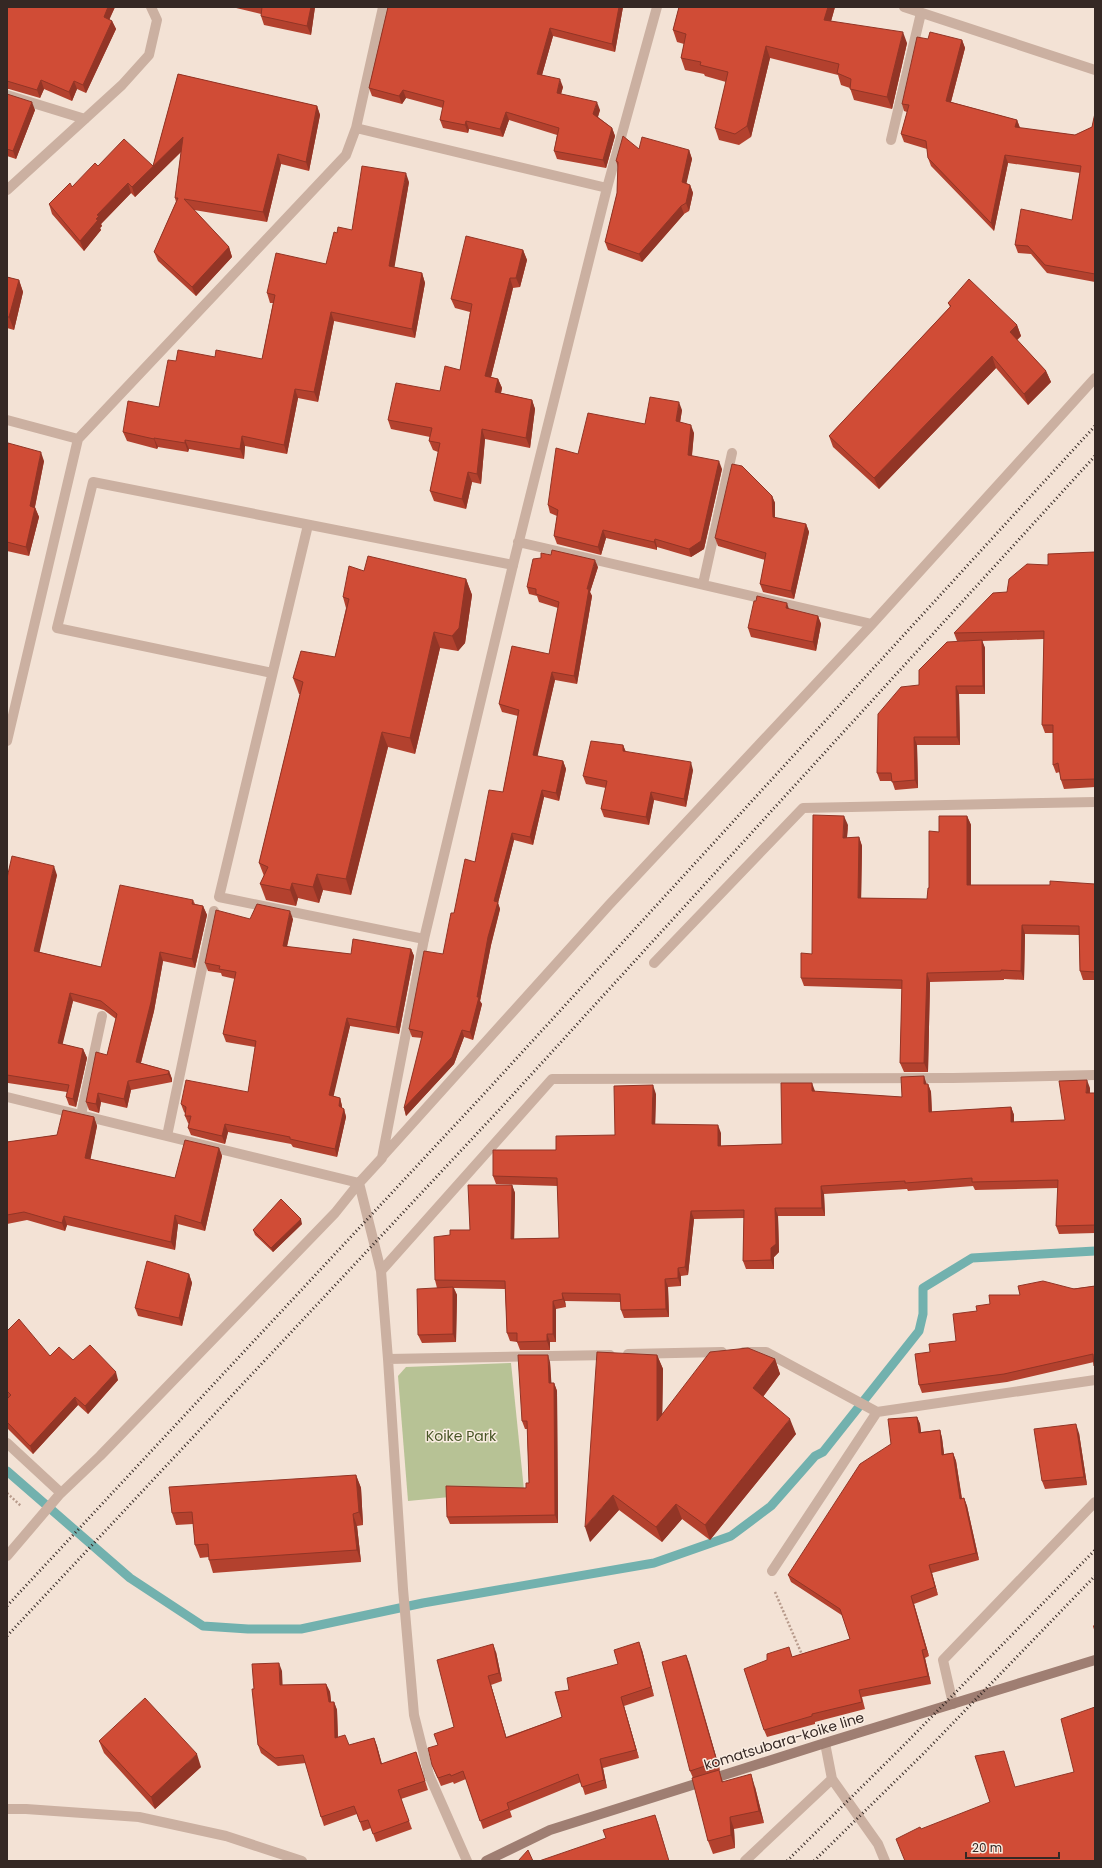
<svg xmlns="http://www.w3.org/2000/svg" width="1102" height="1868" viewBox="0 0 1102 1868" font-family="Poppins,sans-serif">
	<rect width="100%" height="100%" fill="#f3e2d5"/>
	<path fill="#b7c295" d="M511,1363L524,1490L408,1501L398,1376L406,1367Z"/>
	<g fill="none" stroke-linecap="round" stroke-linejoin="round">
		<path stroke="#72b1ae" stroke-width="9" d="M7,1471L130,1578L203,1626L248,1629H301L423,1603L654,1563L731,1536L771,1506L815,1456L823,1452L919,1331L923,1314V1288L972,1258L1095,1251"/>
		<path stroke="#b79a8b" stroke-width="2.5" stroke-dasharray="2 2" stroke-linecap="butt" d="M7,1493L21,1506
			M775,1592L803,1657"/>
		<path stroke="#cbb0a1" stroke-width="10" d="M308,525L219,897L424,939
			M272,673L57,628L93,482L513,565
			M7,1809H26L139,1817L226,1836L302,1861"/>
		<path stroke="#cbb0a1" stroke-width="10" d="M904,7L1095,70
			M7,95L85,119
			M356,128L607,188
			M891,140L921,13
			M7,190L122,85L149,55L157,20L151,7
			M7,420L78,439
			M518,542L872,624
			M703,584L732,453
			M7,741L78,439L346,155L356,128L383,7
			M654,963L803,808L1095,802
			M7,1097L359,1183L381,1271
			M81,1115L102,1016
			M167,1136L214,911
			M382,1157L609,905L872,624L1095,378
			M744,1352H766L877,1412L1095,1380
			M628,1354L722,1352
			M388,1359L610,1355
			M7,1443L61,1493
			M7,1556L59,1495L100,1456L335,1213L359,1183L382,1158L424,939L513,565L607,188L657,7
			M772,1571L877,1412
			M953,1704L943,1660L1095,1502
			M832,1779L878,1844L885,1861
			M467,1861L429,1775L414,1715L403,1589L388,1359L381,1271L552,1079L953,1078L1095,1075
			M745,1861L832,1779L825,1743"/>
		<path stroke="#9f7e72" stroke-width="10" d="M486,1861L550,1830L825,1743L1095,1660"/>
		<path stroke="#352824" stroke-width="3" stroke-dasharray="1 3" stroke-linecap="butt" d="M7,1606L483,1095L1095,426
			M7,1636L499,1110L1095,456
			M787,1861L904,1745L1095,1550
			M814,1861L923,1754L1095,1576"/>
	</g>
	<path fill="#b3412e" d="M7,7H115L109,19L112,21L116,29L86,93L77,89L72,101L44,89L40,98L9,89H7Z
		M232,7H315L311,35L264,25L261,16V14Z
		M388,7H623L615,52L553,36L542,75L563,87L561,94L600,110L598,117L612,128L615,136L606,168L557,159L554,151L557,135L509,120L503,137L469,129L468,133L443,128L440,120L443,108L406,98L402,104L372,96L369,88Z
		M679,7H835L831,21L907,43L892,109L854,100L850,88L841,85L838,75L770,58L751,137L739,145L719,140L715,128L726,82L705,76L704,74L685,70L681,58L684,44L677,42L673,30Z
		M928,39L962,40L965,48L951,102L1017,120L1020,128L1075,135L1092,127L1095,113V282L1047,273L1031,254L1018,253L1015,245L1072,220L1080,173L1008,163L994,231L931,166L928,158L927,149L904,142L901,134L907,112L904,111L902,104Z
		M178,74L317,106L320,115L309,171L281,164L267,222L194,210L229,247L232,257L196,296L158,261L154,252L176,202L175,198L181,152L135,197L131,193L101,224L102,226L100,228L101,230L84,251L52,214L49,204L72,187L98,166H153Z
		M7,94L35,110L16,159L7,156Z
		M639,149L689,150L692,159L686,183L690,185L693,193L689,211L684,214L642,262L608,250L605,242L617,193L618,167L616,161Z
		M409,182L394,267L422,273L425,283L415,338L334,321L318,402L298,398L287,454L245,446L244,459L189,449L188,452L158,447L157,449L127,441L123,432L159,407L176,361L215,357L262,359L273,303H270L267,293L326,264L337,233L352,230Z
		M523,250L527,260L520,287L513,288L491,377L498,379L502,388L501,393L532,400L535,409L530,448L485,439L481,484L472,482L466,509L434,501L430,491L438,452L433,450L429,441L430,437L391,429L388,420L440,391L460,370L470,312L455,308L451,299Z
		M7,277L19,280L23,292L14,330L7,328Z
		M948,303L1017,325L1021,336L1017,340L1046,371L1051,382L1028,405L996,368L879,489L833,447L829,436L950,307Z
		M682,410L680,422L694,433L692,456L722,469L704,549L691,557L657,547V550L606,538L601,555L557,544L554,536L557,516L550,513L548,505L578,454L645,424Z
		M7,448L44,461L35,507L39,517L29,556L7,551Z
		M772,496L775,503V518L806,524L809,532L794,599L763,592L760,584L765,560L718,546L715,538Z
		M1095,552V787L1064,789L1061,780L1060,772L1056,773L1053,765V733H1045L1042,725L1044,639L982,641L985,648V694H959L960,745H917L918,788L895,790L892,781H880L877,773L919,685L979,641H957L954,633L1007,592L1048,565Z
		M598,567L590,592L592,596L577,684L555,680L537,756L563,761L566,769L559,801L544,797L533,845L514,840L498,903L500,909L491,945L480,1001L482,1004L473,1040L464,1037L454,1064L406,1116L404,1108L422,1038L412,1037L409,1029L443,954L454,913L503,792L518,716L502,712L499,704L549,654L558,608L539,602L537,596L529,594L527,587Z
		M364,571L466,579L472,595L465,643L458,651L440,648L415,754L388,747L351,895L323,890L319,903L298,898L296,906L266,900L260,884L264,876L259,863L300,694H299L293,678L335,657L346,608L343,597Z
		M818,616L821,624L816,651L751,637L748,628Z
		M623,745L626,752L693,770L686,807L654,800L649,825L604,817L601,809L606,788L586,784L583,776Z
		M967,816L971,825V885H1050L1095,884V980H1083L1080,971L1079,935L1025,934L1024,980L1004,979V980L930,982L928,1072H904L900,1063L902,989L804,986L801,978L812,954L848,825L847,838L859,837L862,846L861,898L927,899L939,832Z
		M57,875L39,952L101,967L193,900L195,904L203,906L207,915L195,968L163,961L154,1011L141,1063L169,1071L172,1079V1082L131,1090L127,1108L101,1102L99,1113L89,1110L86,1102L107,1055L116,1019L104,1010L73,1001L62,1044L83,1049L87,1058L76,1107L69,1105L66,1097L67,1092L8,1083L7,1089V878Z
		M250,919H293L287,947L351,954L411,949L414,956L399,1034L350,1026L333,1096L340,1098L342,1106V1108L344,1109L346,1117L337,1157L293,1147L291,1144L228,1132L225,1144L191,1135L188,1128L189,1124L188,1123L185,1116V1113L184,1112L181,1104L248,1092L255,1047L226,1042L223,1034L235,979L222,976L221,973L208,971L205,963Z
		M927,1084H928L931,1092L932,1112L1011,1107L1014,1115V1122L1065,1120L1090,1088V1093H1095V1233L1059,1234L1056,1226L1058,1188L975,1190L973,1186L908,1191L907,1189L824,1194L825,1216H778L779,1252L774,1257V1269H746L743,1261L744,1218L694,1219L688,1275L681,1276V1286L668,1287L669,1317L624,1318L621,1310V1302L565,1301L566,1307L556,1309V1342H550V1350H520L517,1342L510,1341L507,1333L505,1289L454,1288L457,1295L456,1342L422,1343L418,1335L437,1288L435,1280L450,1235L470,1230L512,1185L515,1193L514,1239L559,1238L558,1186L496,1184L493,1176L556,1150L615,1135L656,1094L655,1124L721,1133V1146L782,1144L815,1091V1092L902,1097Z
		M94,1117L97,1126L90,1159L175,1178L219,1148L222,1156L205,1231L178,1224L175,1250L67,1225L65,1231L27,1220L7,1224V1142L57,1135Z
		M302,1224L273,1252L255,1235L253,1230Z
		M189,1274L192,1283L182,1326L138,1316L135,1308Z
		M1095,1286V1368L1094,1362L1007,1382L922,1393L919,1385L930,1352L956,1341L977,1311L990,1304L1020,1295Z
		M7,1331L50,1356L73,1360L118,1380L88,1414L78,1405L33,1454L7,1428V1399L8,1398L7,1396Z
		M657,1355L663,1369L662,1414L775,1359L780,1374L763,1397L796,1434L710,1540L682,1519L662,1542L619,1510L590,1542Z
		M550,1362L551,1383H554L557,1391L558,1523L450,1524L447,1517L526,1488L529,1483L527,1429H525L522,1421Z
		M917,1417L920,1424L921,1432L940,1430L942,1438L944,1454L953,1453L956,1461L962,1498H964L967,1506L979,1560L932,1573L938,1595L914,1604L929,1656L925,1658L931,1684L862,1697L865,1709L815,1722V1724L767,1737L764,1730L792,1657L850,1639L843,1616L791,1582L788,1575L891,1444Z
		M1079,1433L1087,1485L1045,1489L1042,1481Z
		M356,1475L361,1488L363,1525L357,1526L361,1562L213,1573L209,1560V1557L200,1558L195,1545L193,1524L176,1525L172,1513Z
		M1095,1624V1633L1093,1626Z
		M642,1650L654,1696L624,1706L639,1758L603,1768L607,1788L585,1795L581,1782L510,1811L512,1817L483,1829L466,1779L454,1784L453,1782L441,1786L432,1765L438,1745L454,1727L496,1652L502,1681L491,1685L506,1737L562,1717L569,1690L618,1664Z
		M686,1655L720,1770H719L723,1782L755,1787L764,1823L734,1829L735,1848L713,1854L708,1841L693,1778L690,1771Z
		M282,1671V1685L326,1684L330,1692L331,1702H334L337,1710L338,1737L349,1745L374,1738L377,1746L382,1764L416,1752L428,1790L401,1799L412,1829L376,1842L371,1828L363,1831L357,1814L324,1826L321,1817L306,1763L278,1766L261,1753L258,1745L254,1689Z
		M99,1741L201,1767L155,1809L104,1753Z"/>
	<path fill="#923526" d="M108,7H115L107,25L104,17Z
		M311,7H315L311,35L307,26Z
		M619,7H623L615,52L612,44Z
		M828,7H835L828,32L824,20Z
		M112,21L116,29L86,93L83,85Z
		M550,28L553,36L540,82L537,74Z
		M903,32L907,43L892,109L887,97Z
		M962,40L965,48L949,109L946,101Z
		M766,46L770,58L751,137L747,126Z
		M560,79L563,87L559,101L557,93Z
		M41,80L44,89L40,98L37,90Z
		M74,81L77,89L72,101L69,92Z
		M403,90L406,98L402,104L399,96Z
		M32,102L35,110L16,159L13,151Z
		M597,102L600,110L596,122L593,114Z
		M317,106L320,115L309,171L306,162Z
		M506,112L509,120L503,137L500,129Z
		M1017,120L1020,128L1015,127Z
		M466,121L469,129L468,133L465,125Z
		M612,128L615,136L606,168L603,160Z
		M183,137L187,146L135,197L132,187Z
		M689,150L692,159L685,190L682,182Z
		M278,154L281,164L267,222L263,212Z
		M1005,155L1008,163L994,231L991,223Z
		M406,173L409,182L393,276L389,266Z
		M128,183L131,193L101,224L102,226L100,228L101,230L84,251L80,241L96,219L97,215Z
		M690,185L693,193L689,211L686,203Z
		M681,206L684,214L642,262L639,254Z
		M229,247L232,257L196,296L192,287Z
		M523,250L527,260L520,287L516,278Z
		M422,273L425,283L415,338L412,329Z
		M510,278L513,288L489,385L485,376Z
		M19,280L23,292L14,330L9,317Z
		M331,312L334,321L318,402L314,392Z
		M1017,325L1021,336L1014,343L1010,332Z
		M992,356L996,368L879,489L874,478Z
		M1046,371L1051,382L1028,405L1024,394Z
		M498,379L502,388L499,402L495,392Z
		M295,389L298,398L287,454L284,445Z
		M532,400L535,409L530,448L526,438Z
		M679,402L682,410L679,429L676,421Z
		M691,425L694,433L691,463L688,455Z
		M482,429L485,439L481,484L477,474Z
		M242,436L245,446L244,459L240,449Z
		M154,438L158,447L157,449L154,439Z
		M185,440L189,449L188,452L185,443Z
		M41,452L44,461L33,516L30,506Z
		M719,461L722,469L704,549L691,557L689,549Z
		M468,472L472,482L466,509L462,499Z
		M772,496L775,503V525L773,517Z
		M35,508L39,517L29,556L26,547Z
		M806,524L809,532L794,599L791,591Z
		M603,530L606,538L601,555L598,547Z
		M655,539L657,547V550L654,542Z
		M595,560L598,567L590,592L592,596L577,684L574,676L587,589Z
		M466,579L472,595L465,643L458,651L452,636Z
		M787,603L790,612L786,608Z
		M818,616L821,624L816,651L813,642Z
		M434,632L440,648L415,754L410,738Z
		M982,640L985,648V694L983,686Z
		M552,672L555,680L536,763L533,755Z
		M956,686L959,694L960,745L957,737Z
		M382,732L388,747L351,895L346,879Z
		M914,737L917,745L918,788L915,780Z
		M623,745L626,753L623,751Z
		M563,761L566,769L559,801L556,793Z
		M691,762L693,770L686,807L684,799Z
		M542,790L544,797L533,845L530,837Z
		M651,792L654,800L649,825L646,817Z
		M844,816L848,825L846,847L843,838Z
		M967,816L971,825V894L967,885Z
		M512,833L514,840L498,903L500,909L491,945L480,1001L482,1004L473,1040L470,1032L494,901Z
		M859,837L862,846L861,906L858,898Z
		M54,866L57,875L38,959L34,951Z
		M317,874L323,890L319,903L313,887Z
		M292,883L298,898L296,906L290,890Z
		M203,906L207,915L195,968L192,959Z
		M290,911L293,919L285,954L283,946Z
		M1022,925L1025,934L1024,980L1021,971Z
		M411,949L414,956L399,1034L396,1027Z
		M160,952L163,961L154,1011L139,1070L136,1062Z
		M927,973L930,982L928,1072L924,1063Z
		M70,993L73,1001L61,1051L58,1043Z
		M347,1018L350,1026L332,1103L329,1095Z
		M462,1030L464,1037L454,1064L406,1116L404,1108Z
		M83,1049L87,1058L76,1107L73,1099Z
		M169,1071L172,1079V1082L168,1074Z
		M924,1076L927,1085L924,1084Z
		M7,1079L8,1083L7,1089Z
		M1087,1080L1090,1088L1089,1101L1086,1093Z
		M128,1081L131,1090L127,1108L124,1099Z
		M812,1083L815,1091V1100L812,1091Z
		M928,1084L931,1092L932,1120L929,1112Z
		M653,1085L656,1094L655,1132L652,1124Z
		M98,1093L101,1102L99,1113L96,1104Z
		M340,1098L342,1106V1113L339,1106Z
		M1011,1107L1014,1115V1130L1011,1122Z
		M344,1109L346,1117L337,1157L335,1149Z
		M94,1117L97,1126L89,1167L85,1158Z
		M225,1124L228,1132L225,1144L222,1136Z
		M718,1125L721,1133V1154L718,1146Z
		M219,1148L222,1156L205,1231L201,1223Z
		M512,1185L515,1193L514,1247L511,1239Z
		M821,1186L824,1194L825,1216L822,1208Z
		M775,1208L778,1216L779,1252L774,1257V1269L771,1260V1248Z
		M691,1211L694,1219L688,1275L685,1267Z
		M175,1215L178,1224L175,1250L171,1242Z
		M64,1216L67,1225L65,1231L62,1223Z
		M301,1219L302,1224L273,1252L271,1248Z
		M678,1268L681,1276V1286L678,1278Z
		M189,1274L192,1283L182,1326L179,1318Z
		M665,1279L668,1287L669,1317L666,1309Z
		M453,1287L457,1295L456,1342L453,1334Z
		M562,1293L565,1301L566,1307L563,1299Z
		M553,1301L556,1309V1342L553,1334Z
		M547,1334L550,1342V1350L547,1341Z
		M548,1355L550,1362L552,1391L549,1383Z
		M657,1355L663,1369L662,1436L657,1421Z
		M775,1359L780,1374L758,1403L753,1388Z
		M116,1372L118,1380L88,1414L85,1406Z
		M554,1383L557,1391L558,1523L555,1515Z
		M75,1397L78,1405L33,1454L30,1446Z
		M917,1417L920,1424L922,1440L919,1433Z
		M790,1419L796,1434L710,1540L705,1525Z
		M1076,1424L1079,1433L1087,1485L1084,1477Z
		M940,1430L942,1438L945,1462L942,1455Z
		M953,1453L956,1461L963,1507L960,1499Z
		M356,1475L361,1488L363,1525L359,1512Z
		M613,1495L619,1510L590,1542L585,1527Z
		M964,1498L967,1506L979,1560L976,1553Z
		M676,1504L682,1519L662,1542L656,1527Z
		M353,1514L357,1526L361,1562L357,1550Z
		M929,1565L932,1573L938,1595L935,1587Z
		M911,1596L914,1604L929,1656L926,1649Z
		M639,1642L642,1650L654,1696L651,1687Z
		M493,1644L496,1652L502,1681L499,1673Z
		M922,1650L925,1658L931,1684L928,1676Z
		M686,1655L689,1662L720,1770L717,1762Z
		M279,1663L282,1671L283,1694L280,1685Z
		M488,1676L491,1685L509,1746L506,1738Z
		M326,1684L330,1692L332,1711L329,1702Z
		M621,1697L624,1706L639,1758L636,1750Z
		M334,1702L337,1710L338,1746L335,1738Z
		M374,1738L377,1746L384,1772L381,1764Z
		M197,1754L201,1767L155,1809L151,1797Z
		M600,1759L603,1768L607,1788L604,1780Z
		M751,1774L755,1787L764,1823L759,1811Z
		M655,1815L658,1823L669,1861Z
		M730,1817L734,1829L735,1848L731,1835Z"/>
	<path fill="#d04c36" stroke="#923526" d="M7,7H108L104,17L112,21L83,85L74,81L69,92L41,80L37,90L7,81Z
		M262,7H311L307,26L261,16Z
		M388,7H619L612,44L550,28L537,74L560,79L557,93L597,102L593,114L612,128L603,160L554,151L559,128L506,112L500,129L466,121L465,125L440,120L444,101L403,90L399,96L369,88Z
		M679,7H828L824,20L903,32L887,97L850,89L851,79L837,73L839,64L766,46L747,126L735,134L715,128L728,72L700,65L701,62L681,58L686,34L673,30Z
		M930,32L962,40L946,101L1017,120L1015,127L1075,135L1092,127L1095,113V274L1045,265L1028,246L1015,245L1021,209L1072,220L1081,166L1005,155L991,223L928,158L926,141L901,134L909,105L902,104L917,37L928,39Z
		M178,74L317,106L306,162L278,154L263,212L184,199L229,247L192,287L154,252L178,198H175L183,137L132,187L128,183L97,215L99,216L96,219L98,220L80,241L49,204L70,183L72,187L95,163L98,166L124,139L153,166Z
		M7,94L32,102L13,151L7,149Z
		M623,136L639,149L642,137L689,150L682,182L690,185L686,203L681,206L639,254L605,242L617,193L618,162L616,161Z
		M362,166L406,173L389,266L422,273L412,329L331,312L314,392L295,389L284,445L242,436L240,449L185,440V443L154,438V439L123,432L128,401L159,407L168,360L176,361L178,350L215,357L216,350L262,359L275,295L267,293L276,253L326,264L334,232L337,233L338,227L352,230Z
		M466,236L523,250L516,278H510L485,376L498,379L495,392L532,400L526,438L482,429L477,474L468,472L462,499L430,491L440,443L429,441L432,428L388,420L396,383L440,391L445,366L460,370L472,304L451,299Z
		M7,277L19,280L9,317H7Z
		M969,279L1017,325L1010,332L1046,371L1024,394L992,356L874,478L829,436L951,306L948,303Z
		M650,397L679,402L676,421L691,425L688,455L719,461L701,541L689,549L655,539L654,542L603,530L598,547L554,536L558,510L548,505L556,448L578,454L588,413L645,424Z
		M8,443L41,452L30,506L35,508L26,547L7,542V448Z
		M732,464L742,466L772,496L773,517L806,524L791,591L760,584L766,553L715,538Z
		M552,550L595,560L587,589H589L574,676L552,672L533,755L563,761L556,793L542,790L530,837L512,833L494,901L498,902L488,937L477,997H479L470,1032L462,1030L452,1057L404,1108L423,1032L409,1029L424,951L443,954L451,913H454L465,859L475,862L489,790L503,792L519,710L499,704L512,646L549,654L559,602L536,594V589L527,587L533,559L541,558V553L551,555Z
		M1095,552V779L1061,780L1058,763L1053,765V725H1042L1044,631L954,633L993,593L1007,592L1009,579L1027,564L1048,565V554Z
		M368,556L466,579L459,628L452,636L434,632L410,738L382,732L346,879L317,874L313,887L292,883L290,890L260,884L268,867L259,863L303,682L293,678L301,651L335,657L349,599L343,597L349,566L364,571Z
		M757,596L787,603L786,608L818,616L813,642L748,628L754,601H756Z
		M982,640L983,686H956L957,737H914L915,780L892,782L891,773H877L878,714L901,687L919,685V670L947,642Z
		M591,741L623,745V751L691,762L684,799L651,792L646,817L601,809L607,781L583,776Z
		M813,815L844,816L843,838L859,837L858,898L927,899L928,888H929V831L939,832V816H967V885H1050V881L1095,884V972L1080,971L1079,926L1022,925L1021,971L1001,970V971L927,973L924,1063H900L902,980L801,978V953L812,954Z
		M12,856L54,866L34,951L101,967L120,885L193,900L192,904L203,906L192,959L160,952L151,1002L136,1062L169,1071L168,1074L128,1081L124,1099L98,1093L96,1104L86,1102L96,1052L107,1055L117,1014L101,1001L70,993L58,1043L83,1049L73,1099L66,1097L69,1085L7,1075V878Z
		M257,904L290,911L283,946L351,954L353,939L411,949L396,1027L347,1018L329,1095L340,1098L339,1106L344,1109L335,1149L290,1139V1137L225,1124L222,1136L188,1128L191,1116H185L186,1107L181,1104L186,1080L248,1092L256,1041L223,1034L236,972L219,969L220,966L205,963L216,910L250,919Z
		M924,1076V1084H928L929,1112L1011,1107V1122L1065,1120L1059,1081L1087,1080L1086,1093H1095V1225L1056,1226L1058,1180L972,1182V1178L905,1183V1181L821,1186L822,1208H775L776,1244L771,1248V1260L743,1261L744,1210L691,1211L685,1267L678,1268V1278L665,1279L666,1309L621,1310L620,1294L562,1293L563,1299L553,1301V1334H547V1341L517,1342V1333H507L505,1281L435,1280L434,1237L450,1235V1230H470L468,1185H512L511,1239L559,1238L557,1178L493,1176V1150H556V1136L615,1135L614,1086L653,1085L652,1124L718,1125V1146L782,1144L781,1083H812V1091L902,1097L901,1077Z
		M63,1110L94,1117L85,1158L175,1178L185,1140L219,1148L201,1223L175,1215L171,1242L64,1216L62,1223L24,1212L7,1215V1142L57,1135Z
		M281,1199L301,1219L271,1248L253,1230Z
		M147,1261L189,1274L179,1318L135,1308Z
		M1043,1281L1074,1289L1095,1286V1367L1094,1366L1093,1354L1004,1374L919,1385L915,1354L930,1352L929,1344L956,1341L953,1314L977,1311L976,1306L990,1304L989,1295H1020L1018,1286Z
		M453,1287V1334L418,1335L417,1289Z
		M19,1319L50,1356L59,1347L73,1360L90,1345L116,1372L85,1406L75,1397L30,1446L7,1422V1399L11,1395L7,1391V1331Z
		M748,1348L775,1359L753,1388L790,1419L705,1525L676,1504L656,1527L613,1495L585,1527L597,1352L657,1355V1421L710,1352Z
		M518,1355H548L549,1383H554L555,1515L447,1517L446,1486L526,1488V1483H529L527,1421H522Z
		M917,1417L919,1433L940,1430L942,1455L953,1453L960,1499L964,1498L976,1553L929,1565L935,1587L911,1596L926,1649L922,1650L928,1676L859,1690L862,1702L812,1714V1716L764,1730L744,1669L767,1660V1654L789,1647L792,1657L850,1639L840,1609L788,1575L860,1464L891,1444L888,1419Z
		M1076,1424L1084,1477L1042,1481L1034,1429Z
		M356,1475L359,1512L353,1514L357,1550L209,1560L208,1544L195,1545L192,1512L172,1513L169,1487Z
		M639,1642L651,1687L621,1697L636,1750L600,1759L604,1780L582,1787L578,1774L507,1803L509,1809L480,1821L463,1771L451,1776L450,1774L438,1778L432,1765L428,1748L438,1745L434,1734L454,1727L437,1660L493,1644L499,1673L488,1676L506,1738L562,1717L555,1692L569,1690L567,1678L618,1664L614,1650Z
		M686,1655L717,1762L690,1771L662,1662Z
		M279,1663L280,1685L326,1684L329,1702H334L335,1738L345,1735L349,1745L374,1738L381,1764L416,1752L425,1781L398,1790L409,1821L373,1834L368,1820L360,1822L354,1806L321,1817L303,1755L275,1758L258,1745L252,1689H254L252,1664Z
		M145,1698L197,1754L151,1797L99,1741Z
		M1095,1707V1861H905L896,1839L920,1827L921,1829L990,1802L975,1756L1004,1751L1015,1787L1074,1772L1061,1719Z
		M719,1770L722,1782L751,1774L759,1811L730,1817L731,1835L708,1841L692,1778Z
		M655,1815L669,1861H539L606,1838L603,1830Z
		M528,1850L533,1861H518Z"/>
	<g text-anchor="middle" stroke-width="3" stroke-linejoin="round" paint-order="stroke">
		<g font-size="14" fill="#485526" stroke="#faede2">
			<text x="461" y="1441">Koike Park</text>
		</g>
		<g font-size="14" fill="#352824" stroke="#faede2">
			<text transform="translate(784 1741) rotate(-17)" y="5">komatsubara-koike line</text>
		</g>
	</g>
	<rect width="1102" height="1868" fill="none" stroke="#352824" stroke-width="16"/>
	<path d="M966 1852v6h93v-6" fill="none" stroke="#352824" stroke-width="2"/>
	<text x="972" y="1852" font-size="12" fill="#352824" stroke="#faede2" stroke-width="3" paint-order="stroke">20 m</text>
</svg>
